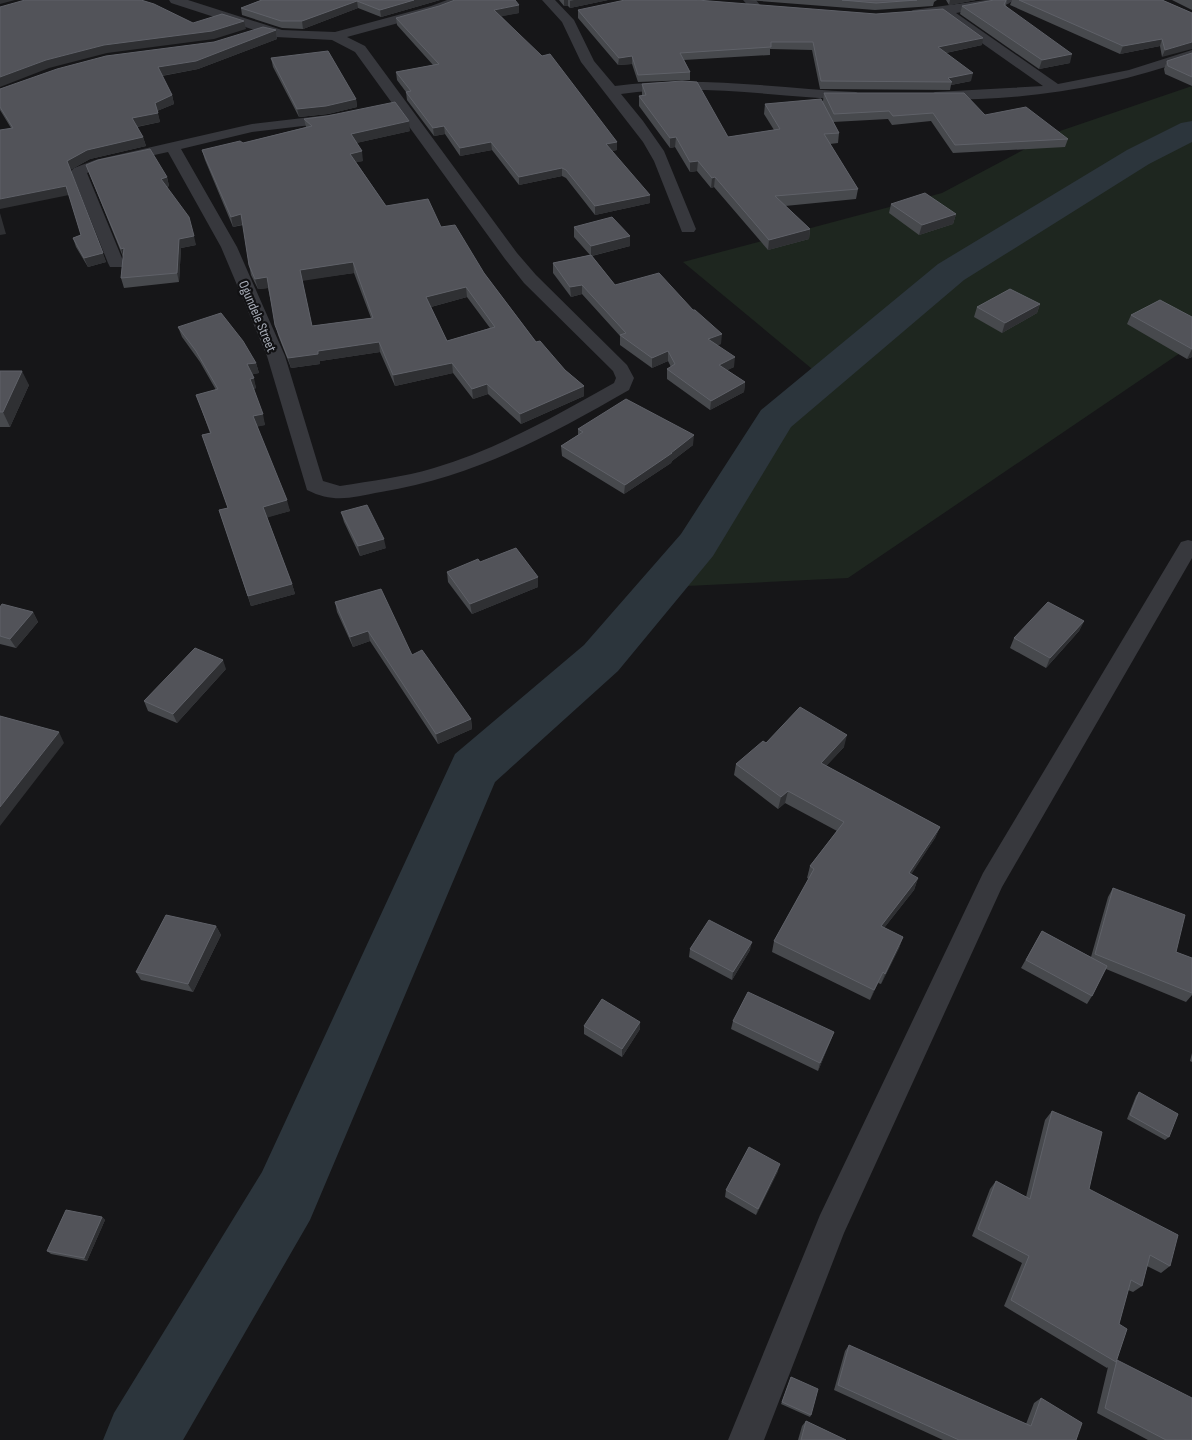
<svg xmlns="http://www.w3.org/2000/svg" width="1192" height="1440" viewBox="0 0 1192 1440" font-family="'Sofia Sans Condensed',sans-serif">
	<rect width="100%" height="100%" fill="#161618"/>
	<path fill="#1e261f" d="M1192,86V352L1186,349L848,578L646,588L823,378L683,262L942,193L1057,132Z"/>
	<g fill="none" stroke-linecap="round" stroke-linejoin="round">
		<path fill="#2c353c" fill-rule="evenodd" d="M1192,121V142L1149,164L964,280L791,427L713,556L618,671L495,782L310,1220L183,1440H103L114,1413L262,1172L455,754L584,645L681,534L761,410L938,264L1127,150L1181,123Z"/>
		<path fill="#37383d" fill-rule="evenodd" d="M169,0H188L282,30L335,32L431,6L447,0H464L462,3L439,12L347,37L365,46L517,253L536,275L627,365L634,378L629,390C547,437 475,476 381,492C352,497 335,504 307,490L267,356L221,247L168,152L100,167L87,173L124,263L122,267H110L108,263L71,171L74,168L95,160L252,124L337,114L342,115L344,118L342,121L337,122L252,132L181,149L237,247L285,356L323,481L340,486C371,481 404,477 434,468C498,449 557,415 614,383L616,378L613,371L524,283L505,259L355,52L332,40L276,37L171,3Z
			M542,0H555L574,20L594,61L615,86C695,75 775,88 856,92L863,96L856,100C778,97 699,83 621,94L643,121L664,151L696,229L694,232H682L654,161L643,142L581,62L562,22Z
			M743,0H756L760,5L754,9L750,8Z
			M986,0H1014L1008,4L956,13L1058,84L1129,70L1192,50V58C1123,83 1053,96 979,99C964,99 945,103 930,99L928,96L935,92L1043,86L942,15L913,18L907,14L913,10Z
			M1188,540L1192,541V558L1002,887L844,1233L764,1440H728L820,1215L983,873L1181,542Z"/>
	</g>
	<path fill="#47494d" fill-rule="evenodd" d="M261,0H440L381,17L358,8L303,29L282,28L242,15L241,8Z
		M559,0H608L570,8L568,6H564Z
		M747,0H937L934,2L933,6L875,10Z
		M946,0H976L949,5Z
		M994,0H1007L1006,6L1070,63L1039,69L960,14L962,6Z
		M1012,0H1162L1192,13L1162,57L1160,46L1120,54L1010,5Z
		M1172,0H1192V10Z
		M439,6L519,13L501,16L617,142V150L612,151L650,203L595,215L566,178L562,176L519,185L492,150L460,156L445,134L434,136L407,100L406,92L397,80L396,72L433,65L397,25L396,18Z
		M578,10L982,45L946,53L971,81L951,85L950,90L820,89L812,50L770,49V55L684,60L690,72V80L638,82L632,64L618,65L578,18Z
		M276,30L277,39L198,69L162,76L172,95L174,104L157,111L160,122L137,127L143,137L146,146L90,159L70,170L106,262L88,267L76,247L73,238L81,235L69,195L11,128L0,110V89L214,42Z
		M1192,53V86L1165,74L1164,69L1167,61Z
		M271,58L356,99L357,107L328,114L299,117L273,67Z
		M642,84L728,137L774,130L764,114L765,104L823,101L824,93L985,115L1068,139L1065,147L953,153L931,121L892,125L888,119L833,122L839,133L838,143L830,144L858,189L856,199L785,206L810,229L809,239L768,250L714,187L711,188L697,171L690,172L675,147L670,148L639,106V96L642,95Z
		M304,119L410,131L356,143L363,161L356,162L386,206L441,227L484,273L536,342L565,370L584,386V396L521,424L488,394L473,399L453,373L395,386L380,352L320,361V364L291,368L278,335L268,288L258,289L251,275L249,265L243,225L233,227L205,160L202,150L243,143L306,127ZM354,273L371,318L312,326L302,280ZM467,297L490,328L447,341L431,307Z
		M86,165L167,177L169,186L167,187L196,245L181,248L179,282L124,288L121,278L123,257Z
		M891,204L956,214L953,224L919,235L889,213Z
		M574,227L630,236V246L592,256L615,285L721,344L717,345L734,367L727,370L745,382L744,392L710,410L667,379V369L671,367L668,361L652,368L620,345V336L582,294L571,297L553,273V263L590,255L574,237Z
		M1040,304L1037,313L1002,333L974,317L977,307Z
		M1131,315L1192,317V357L1187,359L1127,324Z
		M178,327L256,363L259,373L252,374L256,388L254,389L265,425L257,426L290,511L267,517L292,584L295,594L251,606L219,510L228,508L202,435L210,433L200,405L196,395L216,390L200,362L182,337Z
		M0,371L29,385L10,427H0Z
		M578,429L693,445L672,461L671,463L624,494L562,456L561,446L578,435Z
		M341,512L386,548L360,556L344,522Z
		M447,572L538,587L472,614L448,582Z
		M335,602L471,719L472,729L438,744L370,641L353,647L337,612Z
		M0,607L33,612L38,622L16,648L0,644Z
		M1084,621L1079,631L1046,668L1010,648L1014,638Z
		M226,669L177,723L148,711L144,701Z
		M766,743L844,747L826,766L940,827L935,838L911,874L918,878L914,890L884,928L903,937L899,948L881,984L878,983L870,1000L772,952L774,941L809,879L807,878L810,866L837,831L785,803L778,809L734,775L736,764Z
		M1113,888L1176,952L1192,958V995L1186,1002L1106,969L1092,996L1087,1004L1021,968L1042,931L1091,957L1108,897Z
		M216,926L221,935L193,992L141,980L136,972Z
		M690,949L750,950L732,980L689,957Z
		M733,1021L834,1032L818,1071L731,1029Z
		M640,1022V1029L622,1057L584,1034V1026Z
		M1192,1053V1062L1190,1061Z
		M1139,1092L1169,1137L1165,1140L1127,1119L1136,1096Z
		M1052,1111L1089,1189L1170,1266L1161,1273L1147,1266L1142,1286L1133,1292L1128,1290L1119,1324L1116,1360L1192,1440H1148L1097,1413L1108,1367L1107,1368L1004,1306L1022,1263L972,1236L990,1189L996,1181L1026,1197L1045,1120Z
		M778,1171L756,1215L725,1197L726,1190Z
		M102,1217L105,1220L87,1261L51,1254L47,1251Z
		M849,1345L1026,1424L1034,1403L1041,1398L1076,1440H943L834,1390L845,1351Z
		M791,1377L811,1415L810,1417L781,1404Z
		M806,1421L846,1440H798L802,1426Z"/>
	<path fill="#2f3033" d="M0,0H15L0,4Z
		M414,0H440L381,17L380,10Z
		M564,0H568V6H564Z
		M574,0H608L570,8V1Z
		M950,0H976L949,5Z
		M357,1L358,8L303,29L302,21Z
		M519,5V13L494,18V10Z
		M244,21L246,29L214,39L107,53L49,68L0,87V77L46,60L104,45Z
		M276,30L277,39L198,69L160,76L158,67Z
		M983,38L982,45L936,55L938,47Z
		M1162,39L1160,46L1120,54L1123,46Z
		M1192,42V49L1162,57L1165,50Z
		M1072,54L1070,63L1039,69L1042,60Z
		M632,56V64L618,65L619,58Z
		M973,73L971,81L951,85L952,82L948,78Z
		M172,95L174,104L157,111L155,103Z
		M356,99L357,107L328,114L299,117L297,109Z
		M158,113L160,122L135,127L132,118Z
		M409,121L410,131L352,144L351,134Z
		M444,126L445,134L434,136L433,128Z
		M143,137L146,146L90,159L70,170L67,161L87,150Z
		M676,137L675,147L670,148V138Z
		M491,142L492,150L460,156V148Z
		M617,142V150L606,152V144Z
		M362,151L363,161L352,163L350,154Z
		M698,161L697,171L690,172V162Z
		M562,168V176L519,185V177Z
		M167,177L169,186L163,188L161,179Z
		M715,177L714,187L711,188L712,178Z
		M66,186L69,195L0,209V199Z
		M650,195V203L595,215V206Z
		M0,213L6,234L0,235Z
		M241,214L244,224L233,227L231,217Z
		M956,214L953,224L919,235L922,225Z
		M810,229L809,239L768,250L769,240Z
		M194,236L196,245L181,248L179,282L177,273L179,239Z
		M630,236V246L591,256V246Z
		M124,248V258L121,249Z
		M103,253L106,262L88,267L84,258Z
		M353,262L354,273L302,281L300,270Z
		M267,277L269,288L258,289L255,279Z
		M582,285V294L571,297L570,287Z
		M466,287L467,297L427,308L426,297Z
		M1040,304L1037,313L1002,333L1005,323Z
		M722,334L721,344L707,348L708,339Z
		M379,342L380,352L320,361V364L291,368L288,358L318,351Z
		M1192,349V357L1187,359Z
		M668,351V361L652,368V358Z
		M735,357L734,367L718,375L719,365Z
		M256,363L259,373L250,375L247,364Z
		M452,363L453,373L395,386L393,375Z
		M22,371L29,385L10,427L3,412Z
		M254,378L256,388L253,389L250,379Z
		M745,382L744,392L710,410L711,401Z
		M487,384L488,394L473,399L472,389Z
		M584,386V396L521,424L520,414Z
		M263,414L265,425L256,427L253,416Z
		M694,435L693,445L672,461L671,463L624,494L625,485Z
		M287,500L290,511L266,518L263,507Z
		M384,539L386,548L360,556L358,546Z
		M538,577V587L472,614L470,604Z
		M292,584L295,594L251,606L248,596Z
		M33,612L38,622L16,648L10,639Z
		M1084,621L1079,631L1046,668L1050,658Z
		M368,631L370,641L353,647L350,637Z
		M223,660L226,669L177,723L173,714Z
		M471,719L472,729L438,744L436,734Z
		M59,732L64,743L0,826V807Z
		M847,735L844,747L818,775L821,763Z
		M788,791L785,803L778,809L781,797Z
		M940,827L935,838L905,884L909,873Z
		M918,878L914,890L877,937L881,926Z
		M216,926L221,935L193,992L188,984Z
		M903,937L899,948L881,984L885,974Z
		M752,942L750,950L732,980L733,972Z
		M883,972L878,983L870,1000L874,990Z
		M640,1022V1029L622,1057V1049Z
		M834,1032L831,1040L818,1071L820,1063Z
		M780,1164L778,1171L756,1215L758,1209Z
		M102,1217L105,1220L87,1261L84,1258Z"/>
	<path fill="#525359" stroke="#5f6168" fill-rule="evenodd" d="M25,0H141L154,4L193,23L222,14L244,21L212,31L104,45L46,60L0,77V7Z
		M262,0H414L380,10L357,1L302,21H281L241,8Z
		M455,0H515L519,5L494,10L542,56L550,54L617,142L606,144L650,195L595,206L566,170L562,168L519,177L491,142L460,148L444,126L433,128L406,92L411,91L396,72L439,64L396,18L439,6Z
		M625,0H697L876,14L943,9L983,38L938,47L973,73L948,78L952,82L821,81L813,42H771V47L680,53L690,72L638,75L632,56L619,58L578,10Z
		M842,0H917L876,3Z
		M994,0H1006L1004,5L1072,54L1042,60L962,6Z
		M1019,0H1162L1192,13V42L1165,50L1162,39L1123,46Z
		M263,27L276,30L196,61L158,67L172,95L155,103L158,113L132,118L143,137L87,150L67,161L103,253L84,258L73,238L81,235L66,186L0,199V130L13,128L0,107V89L57,69L106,56L214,42Z
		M328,51L356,99L326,106L297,109L271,58Z
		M1192,53V77L1168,66L1167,61Z
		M682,81L697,82L728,137L780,129L765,104L821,99L839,133L824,134L858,189L775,196L810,229L769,240L715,177L712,178L698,161L690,162L676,137L670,138L639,96L646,95L642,84Z
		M824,93H964L985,115L1026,107L1068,139L955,145L933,113L893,116L889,111L834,114Z
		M395,102L409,121L351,134L362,151L350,154L386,206L428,199L441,227L455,225L484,273L536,342L540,341L565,370L584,386L520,414L487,384L472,389L452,363L393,375L379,342L318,351V354L288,358L275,325L267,277L255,279L249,265L241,214L231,217L202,150L240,141L243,143L312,126L304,119L327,116ZM353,262L373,318L312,326L300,270ZM466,287L495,327L447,341L426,297Z
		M150,149L167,177L161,179L189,217L194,236L179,239L177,273L121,278L124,248L121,249L86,165L98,160Z
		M925,193L956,214L922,225L891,204Z
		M612,217L630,236L591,246L574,227Z
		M591,255L615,285L659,273L693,310H695L722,334L708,339L735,357L719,365L745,382L711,401L667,369L675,364L668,351L652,358L620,335L626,333L582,285L570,287L553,263Z
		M1010,289L1040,304L1005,323L977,307Z
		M1160,300L1192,317V349L1131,315Z
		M221,313L243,341L256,363L247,364L254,378L250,379L263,414L253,416L287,500L263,507L292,584L248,596L219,510L228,508L202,435L211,433L196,395L218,389L196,351L178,327Z
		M0,371H22L3,412H0Z
		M626,399L694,435L671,453H672L625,485L561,446L583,432L578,429Z
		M367,505L384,539L358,546L341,512Z
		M516,548L538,577L470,604L447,572L478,559L480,562Z
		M381,589L412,655L422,650L471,719L436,734L368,631L350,637L335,602Z
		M1048,602L1084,621L1050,658L1014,638Z
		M2,604L33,612L10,639L0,636V607Z
		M195,648L223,660L173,714L144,701Z
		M800,707L847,735L821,763L940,827L909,873L918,878L881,926L903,937L885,974L883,972L874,990L774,941L814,869L810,866L844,822L788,791L781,797L736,764L763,741L766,743Z
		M0,716L59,732L0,807Z
		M1113,888L1185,915L1176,952L1192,958V993L1095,954Z
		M166,915L216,926L188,984L136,972Z
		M709,920L752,942L733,972L690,949Z
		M1042,931L1107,966L1092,996L1026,960Z
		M748,992L834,1032L820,1063L733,1021Z
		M602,999L640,1022L622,1049L584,1026Z
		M1139,1092L1178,1114L1169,1137L1130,1115Z
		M1052,1111L1102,1132L1089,1189L1178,1235L1170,1266L1150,1255L1142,1286L1131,1280L1119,1324L1127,1329L1116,1362L1011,1300L1029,1256L978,1229L996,1181L1030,1199Z
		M749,1147L780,1164L758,1209L726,1190Z
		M66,1210L102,1217L84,1258L47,1251Z
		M849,1345L1031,1426L1041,1398L1082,1423L1076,1440H959L838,1385Z
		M1117,1360L1192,1398V1440H1166L1105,1408Z
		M791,1377L818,1389L811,1415L782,1402Z
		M806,1421L846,1440H801Z"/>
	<g text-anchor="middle" stroke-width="4.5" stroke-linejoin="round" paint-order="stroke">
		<g font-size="14" fill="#a8adb8" stroke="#111113">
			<text transform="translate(258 316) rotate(67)" y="5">Ogundele Street</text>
		</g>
	</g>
</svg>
